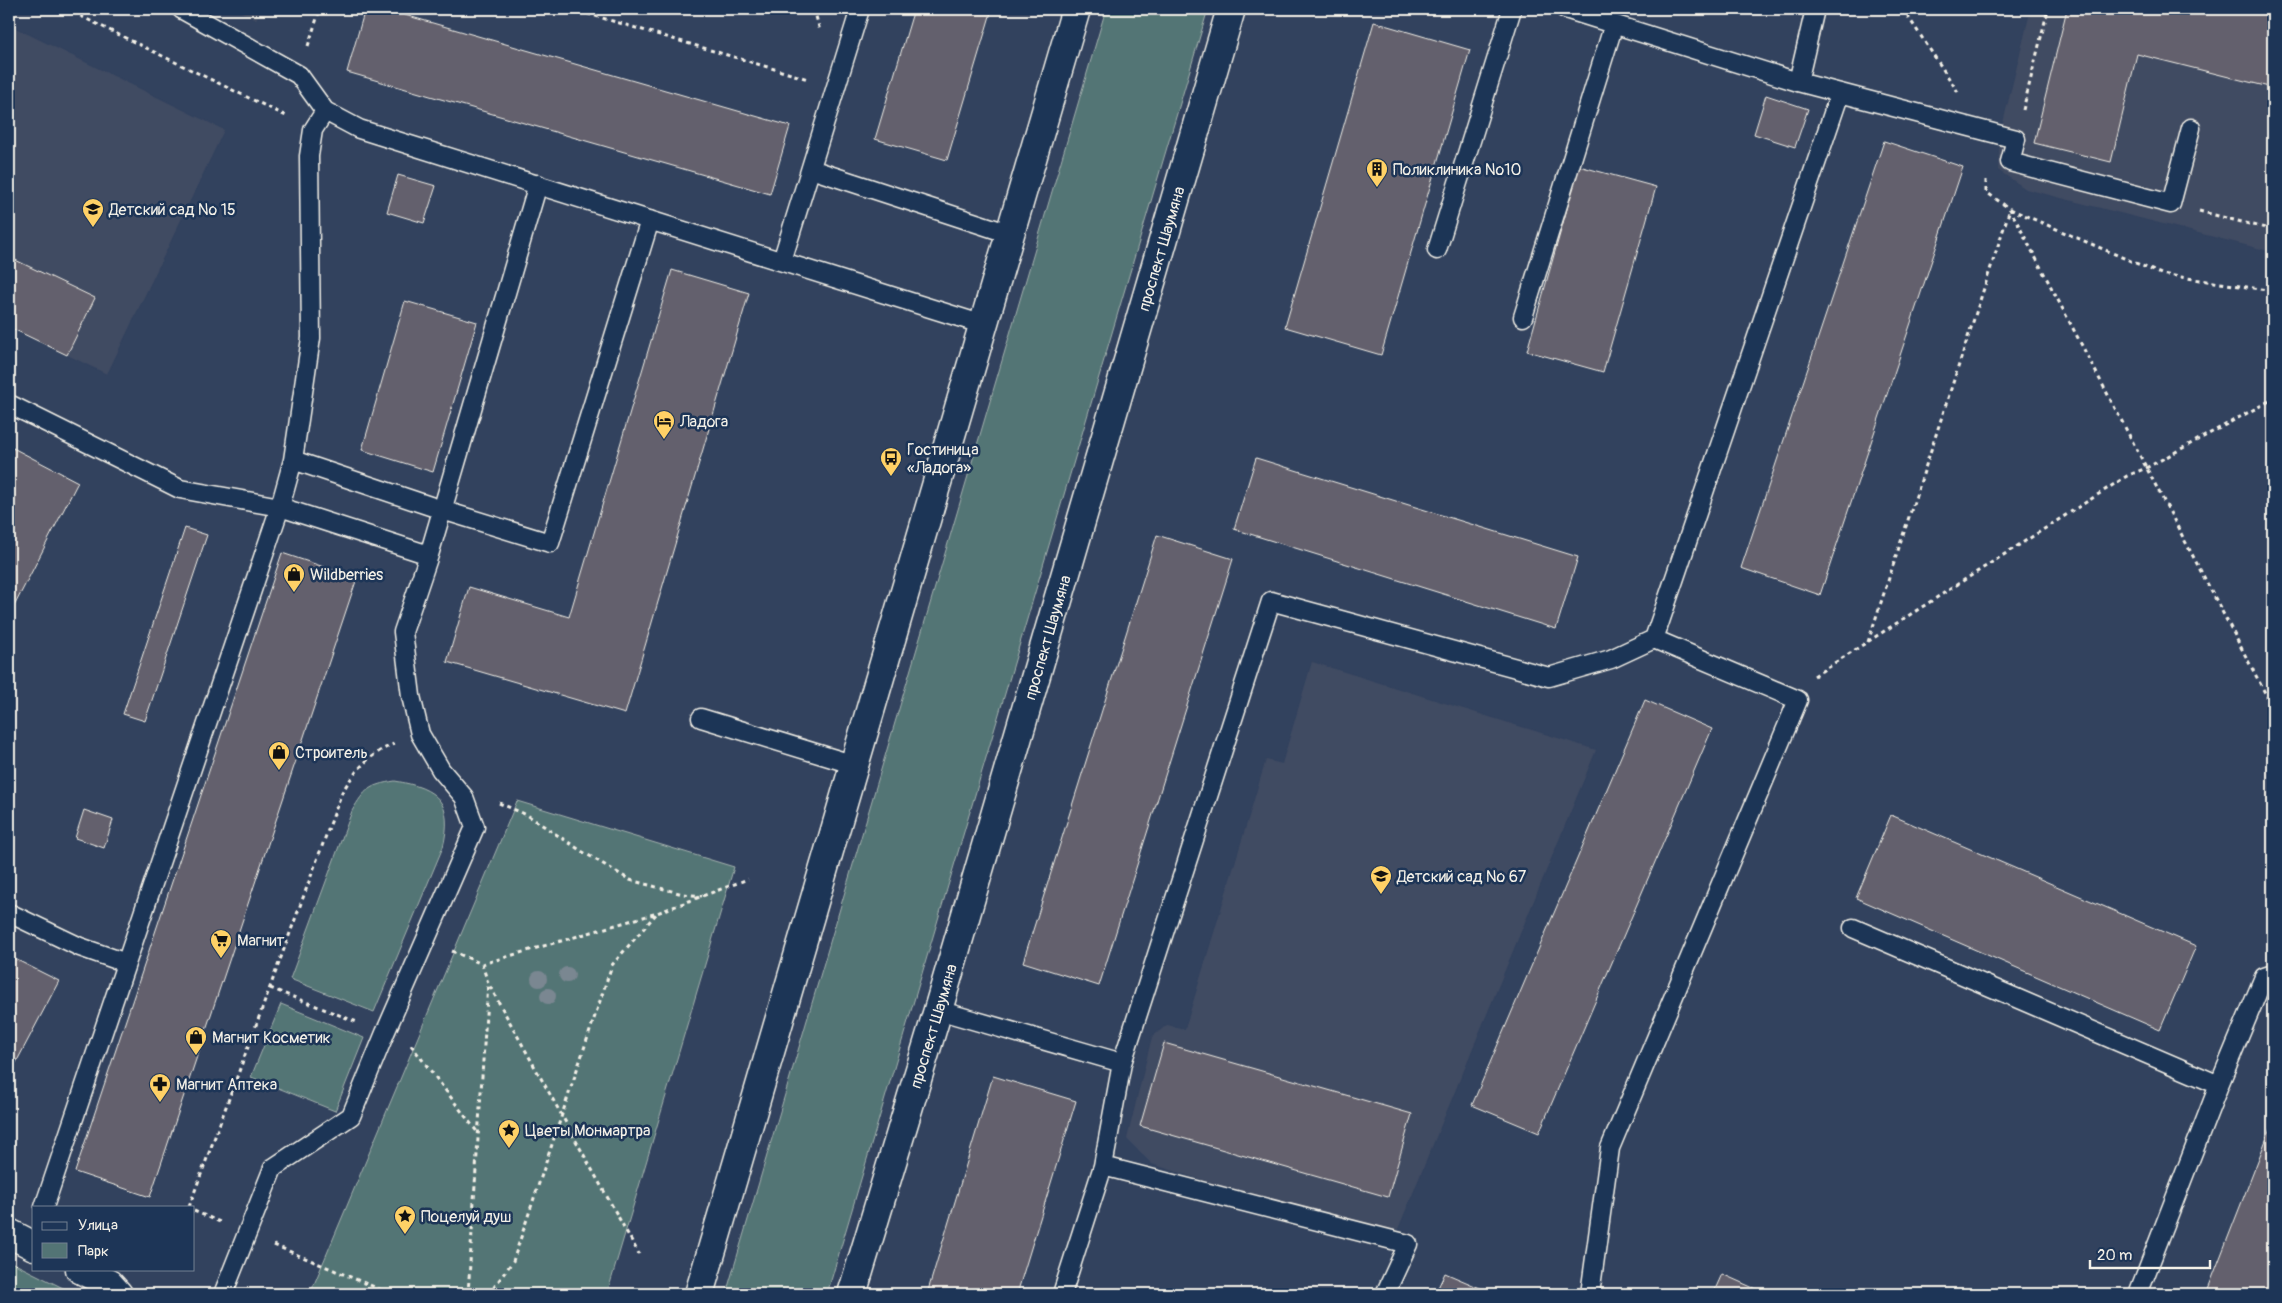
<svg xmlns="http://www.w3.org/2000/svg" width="2282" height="1303" viewBox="0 0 2282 1303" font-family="Pangolin,sans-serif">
	<rect width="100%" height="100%" fill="#32425e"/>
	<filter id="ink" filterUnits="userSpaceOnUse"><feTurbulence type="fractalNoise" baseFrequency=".02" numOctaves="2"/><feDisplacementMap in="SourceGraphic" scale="10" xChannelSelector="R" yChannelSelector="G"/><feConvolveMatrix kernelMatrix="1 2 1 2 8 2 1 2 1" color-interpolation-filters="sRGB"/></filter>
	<g filter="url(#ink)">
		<path fill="#414b62" d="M236,9H260L256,20Z
			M2031,9H2273V252L2026,189L1998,170L2000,135Z
			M9,25L224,130L107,374L9,327Z
			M1312,662L1596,750L1393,1241L1152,1164L1127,1139L1152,1037L1167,1025L1185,1029L1266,760L1282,764Z"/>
		<path fill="#537475" stroke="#a4b2ae" d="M1106,9H1208L827,1294H726Z
			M395,781C438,788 454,803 443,847L374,1012L290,979L352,811C365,789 369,785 395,781Z
			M517,801L734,867L607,1294H310Z
			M281,1004L364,1038L335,1111L251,1077Z
			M9,1261L75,1294H9Z"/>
		<path fill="#63606d" stroke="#f4f1e8" d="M365,9H384L790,126L770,194L347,72Z
			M914,9H992L947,160L875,139Z
			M2067,9H2273V88L2137,54L2111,162L2034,143Z
			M1374,22L1470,50L1381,355L1285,327Z
			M1766,95L1808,109L1795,147L1754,134Z
			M1884,141L1963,167L1820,595L1741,568Z
			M1579,166L1656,187L1603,372L1527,351Z
			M398,175L436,186L424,223L387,212Z
			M9,257L95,298L67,355L9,327Z
			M672,270L749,293L625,714L447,662L469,587L569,617Z
			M405,301L477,322L433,472L362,450Z
			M13,448L78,482L9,616V457Z
			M1256,458L1578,557L1556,629L1234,529Z
			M185,528L207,535L145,721L123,714Z
			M1157,535L1233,559L1099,986L1023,962Z
			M282,553L357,578L150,1197L75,1172Z
			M1645,700L1712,729L1539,1133L1472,1105Z
			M84,810L113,820L104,848L75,838Z
			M1891,815L2196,946L2160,1030L1856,898Z
			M9,956L59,981L9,1076Z
			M1164,1043L1412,1114L1388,1197L1140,1126Z
			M993,1076L1076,1101L1017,1294H927Z
			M2273,1122V1294H2206Z
			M1445,1273L1494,1294H1435Z
			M1722,1274L1767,1294H1713Z"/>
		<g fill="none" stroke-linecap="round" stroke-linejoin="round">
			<g stroke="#f4f1e8" stroke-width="21">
				<path id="lane" d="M181,9L299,75L325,111L359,129L984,325
					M1565,9L1798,82L2016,139L2010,162L2171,204L2191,128
					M1798,82L1815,9
					M325,111L313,130L309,156L311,338L293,460L280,507L429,555
					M811,169L1010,234
					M1437,250L1512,9
					M782,261L860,9
					M1523,317L1614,24
					M9,404L180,489L280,507L44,1207
					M293,460L442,510L550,543L650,220
					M701,718L855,765
					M9,913L80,947L126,963
					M1853,928L2219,1085
					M938,1010L1122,1063
					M1103,1166L1408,1244L1385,1294
					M223,1294L273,1168L351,1116L385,1033L475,827L464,797L441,770L420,734L411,696L403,632L429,555L538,184
					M1062,1294L1103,1166L1122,1063L1271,601L1549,677L1611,659L1654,639
					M1590,1294L1610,1148L1798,700L1654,639L1840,93
					M2138,1294L2219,1085L2264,977L2273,974"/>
			</g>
			<g stroke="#f4f1e8" stroke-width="31">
				<path id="street" d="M9,1233L34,1246
					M80,1269L109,1284L118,1294"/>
			</g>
			<g stroke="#f4f1e8" stroke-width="31">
				<g id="secondary">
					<path d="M699,1294L1076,9"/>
					<path id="s1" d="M852,1294L938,1010L1231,9"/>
				</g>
			</g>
			<path stroke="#f4f1e8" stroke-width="3" stroke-dasharray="4 4" stroke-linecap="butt" d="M66,9L286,116
				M572,9L808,79
				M814,9L820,31
				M1903,9L1958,92
				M308,46L320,9
				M2023,110L2048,9
				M1986,180V192L2010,209L2273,708
				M2199,211L2273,230
				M1868,642L2010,209L2161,274L2273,291
				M1814,676L2127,476L2146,468L2273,399
				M499,803L527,815L583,852L630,880L683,894L702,896
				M452,951L482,964L657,913L748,879
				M482,964L488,983L639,1254
				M270,988L357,1022
				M411,1045L478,1133
				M189,1207L342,792C356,770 369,754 394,744
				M194,1211L220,1222
				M274,1245L391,1294
				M163,1272L164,1269
				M468,1294L488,983
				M489,1294L513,1261L612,965L657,913"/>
			<use href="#lane" stroke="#1d3557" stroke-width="18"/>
			<use href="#street" stroke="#1d3557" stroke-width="28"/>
			<use href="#secondary" stroke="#1d3557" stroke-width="28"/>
		</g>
		<g fill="#7a8791">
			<circle cx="567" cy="975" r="8"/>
			<circle cx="539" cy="979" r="8"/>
			<circle cx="548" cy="996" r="8"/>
		</g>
	</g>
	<defs>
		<g id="building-pin" transform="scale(1.125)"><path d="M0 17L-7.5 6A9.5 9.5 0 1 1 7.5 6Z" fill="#ffd166" stroke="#1d3557"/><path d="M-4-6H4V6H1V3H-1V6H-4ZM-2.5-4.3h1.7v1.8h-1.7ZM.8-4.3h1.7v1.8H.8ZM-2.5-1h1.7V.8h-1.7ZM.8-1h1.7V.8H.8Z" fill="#111"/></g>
		<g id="school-pin" transform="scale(1.125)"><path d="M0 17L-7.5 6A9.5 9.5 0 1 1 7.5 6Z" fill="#ffd166" stroke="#1d3557"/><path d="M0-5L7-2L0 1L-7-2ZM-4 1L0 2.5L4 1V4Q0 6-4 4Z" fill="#111"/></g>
		<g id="hotel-pin" transform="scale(1.125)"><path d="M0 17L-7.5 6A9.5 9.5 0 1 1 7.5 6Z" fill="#ffd166" stroke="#1d3557"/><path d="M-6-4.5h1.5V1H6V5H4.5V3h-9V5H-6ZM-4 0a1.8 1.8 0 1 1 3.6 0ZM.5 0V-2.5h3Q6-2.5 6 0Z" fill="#111"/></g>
		<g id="bus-pin" transform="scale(1.125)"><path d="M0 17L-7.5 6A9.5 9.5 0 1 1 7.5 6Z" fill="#ffd166" stroke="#1d3557"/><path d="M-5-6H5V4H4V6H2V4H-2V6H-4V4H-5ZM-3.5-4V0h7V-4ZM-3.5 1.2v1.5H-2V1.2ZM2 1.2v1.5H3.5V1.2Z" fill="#111"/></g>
		<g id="shop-pin" transform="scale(1.125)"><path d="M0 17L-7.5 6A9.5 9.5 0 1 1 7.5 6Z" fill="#ffd166" stroke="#1d3557"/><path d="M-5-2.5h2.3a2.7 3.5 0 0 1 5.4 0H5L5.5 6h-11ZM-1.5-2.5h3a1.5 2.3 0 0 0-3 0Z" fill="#111"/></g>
		<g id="supermarket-pin" transform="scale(1.125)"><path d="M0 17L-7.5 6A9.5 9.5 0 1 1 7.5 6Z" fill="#ffd166" stroke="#1d3557"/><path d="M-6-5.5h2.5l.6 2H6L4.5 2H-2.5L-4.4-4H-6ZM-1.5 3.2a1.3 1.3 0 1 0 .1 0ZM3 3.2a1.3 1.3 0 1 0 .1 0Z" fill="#111"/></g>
		<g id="pharmacy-pin" transform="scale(1.125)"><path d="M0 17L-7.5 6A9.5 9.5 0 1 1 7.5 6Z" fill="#ffd166" stroke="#1d3557"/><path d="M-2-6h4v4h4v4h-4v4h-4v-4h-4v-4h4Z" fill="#111"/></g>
		<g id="sight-pin" transform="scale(1.125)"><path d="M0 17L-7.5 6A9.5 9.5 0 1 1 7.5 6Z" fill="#ffd166" stroke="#1d3557"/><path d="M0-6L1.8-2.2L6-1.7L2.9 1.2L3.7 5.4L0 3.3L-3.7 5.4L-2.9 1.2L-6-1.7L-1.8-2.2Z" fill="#111"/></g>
	</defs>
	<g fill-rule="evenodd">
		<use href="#building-pin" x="1377" y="169"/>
		<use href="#school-pin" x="93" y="209"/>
		<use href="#hotel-pin" x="664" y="421"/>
		<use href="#bus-pin" x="891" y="458"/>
		<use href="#shop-pin" x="294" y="574"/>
		<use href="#shop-pin" x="279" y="752"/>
		<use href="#school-pin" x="1381" y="876"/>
		<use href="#supermarket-pin" x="221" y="940"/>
		<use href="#shop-pin" x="196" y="1037"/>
		<use href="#pharmacy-pin" x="160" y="1084"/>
		<use href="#sight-pin" x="509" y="1130"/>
		<use href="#sight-pin" x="405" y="1216"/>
	</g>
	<g text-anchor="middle" stroke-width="5" stroke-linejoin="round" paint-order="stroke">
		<g font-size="16" fill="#f4f1e8" stroke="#1d3557" text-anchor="start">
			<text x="1393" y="175">Поликлиника №10</text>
			<text x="109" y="215">Детский сад № 15</text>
			<text x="680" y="427">Ладога</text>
			<text x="907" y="455">Гостиница<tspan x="907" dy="18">«Ладога»</tspan></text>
			<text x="310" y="580">Wildberries</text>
			<text x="295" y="758">Строитель</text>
			<text x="1397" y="882">Детский сад № 67</text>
			<text x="237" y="946">Магнит</text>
			<text x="212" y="1043">Магнит Косметик</text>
			<text x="176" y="1090">Магнит Аптека</text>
			<text x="525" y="1136">Цветы Монмартра</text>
			<text x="421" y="1222">Поцелуй душ</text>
		</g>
		<g font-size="16" fill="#f4f1e8" stroke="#1d3557">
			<text dy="6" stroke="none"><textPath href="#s1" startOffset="1090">проспект Шаумяна</textPath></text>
			<text dy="6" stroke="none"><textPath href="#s1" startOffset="685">проспект Шаумяна</textPath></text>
			<text dy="6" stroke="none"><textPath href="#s1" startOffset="280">проспект Шаумяна</textPath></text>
		</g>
	</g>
	<rect width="2282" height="1303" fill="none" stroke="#1d3557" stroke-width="30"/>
	<rect x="15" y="15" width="2252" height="1273" fill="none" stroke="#f4f1e8" stroke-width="2" filter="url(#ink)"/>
	<rect x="32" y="1206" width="162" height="65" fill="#1d3557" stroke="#738091"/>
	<rect x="42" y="1222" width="25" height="8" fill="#1d3557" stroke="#738091"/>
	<text x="78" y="1230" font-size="15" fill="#f4f1e8">Улица</text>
	<rect x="42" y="1243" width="25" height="15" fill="#537475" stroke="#738091"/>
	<text x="78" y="1256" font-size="15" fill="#f4f1e8">Парк</text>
	<path d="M2090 1260v8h120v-8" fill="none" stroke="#f4f1e8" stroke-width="2.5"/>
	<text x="2097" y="1260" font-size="15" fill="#f4f1e8" stroke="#1d3557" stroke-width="4" paint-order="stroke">20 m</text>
</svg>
